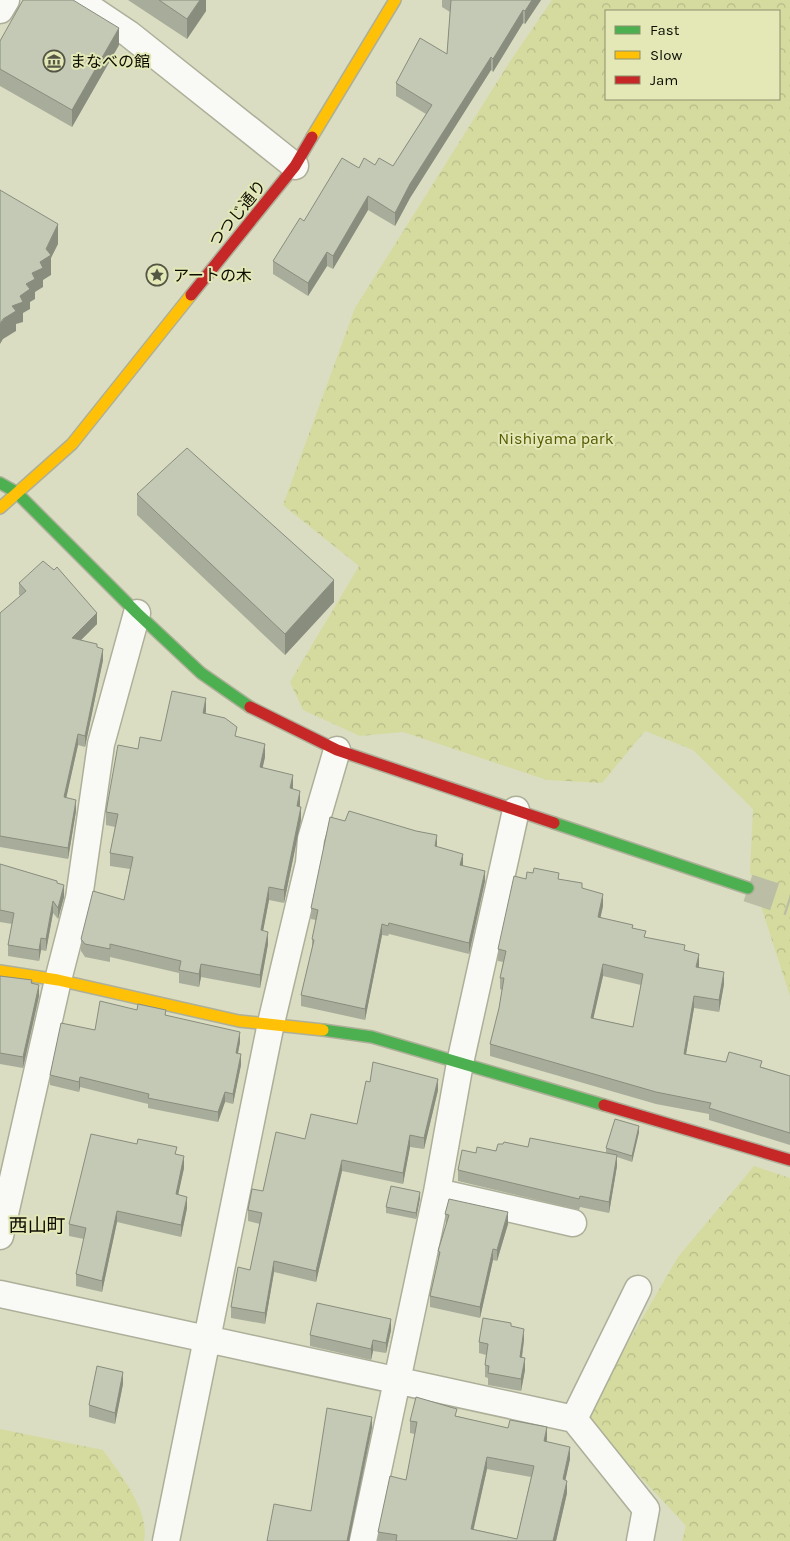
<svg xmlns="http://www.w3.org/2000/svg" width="790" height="1541" viewBox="0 0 790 1541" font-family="Karla,'Noto Sans JP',sans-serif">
	<defs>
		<pattern id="park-crowns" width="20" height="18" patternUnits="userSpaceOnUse" patternTransform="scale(1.25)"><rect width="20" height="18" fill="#d5db9f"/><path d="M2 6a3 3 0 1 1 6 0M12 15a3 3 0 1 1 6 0" fill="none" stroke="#b6bb87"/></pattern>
	</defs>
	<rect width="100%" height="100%" fill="#daddc1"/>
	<path fill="url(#park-crowns)" fill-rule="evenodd" d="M552,0H790V1060V996L750,872L753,809L693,750L645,731L602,783L547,780L403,732L360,736L303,710L290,682L359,566L283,505L355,308L509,63ZM606,11H779V99H606Z
		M754,1166L790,1178V1541H682L686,1526L585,1417L678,1257Z
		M0,1429L103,1450C120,1474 150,1510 144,1541H0Z"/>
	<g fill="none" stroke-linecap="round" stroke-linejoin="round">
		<path stroke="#bbbea4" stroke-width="28" stroke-dasharray="28 14" stroke-linecap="butt" d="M748,888L790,902"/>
		<g stroke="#adaf99" stroke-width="29">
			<path id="street" d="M78,0L129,34L295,166
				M0,10L6,0
				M437,1192L573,1223
				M0,1236L58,980L79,898L101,744L137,613
				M638,1289L574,1419L646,1509L640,1541
				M0,1294L574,1419
				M166,1541L271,1023L309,863L311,839L337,750
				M363,1541L437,1192L460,1063L516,810"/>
		</g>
		<g stroke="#adaf99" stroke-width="14">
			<path id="fast" d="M0,483L16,492L137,613L201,673L250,707
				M554,823L748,888
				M323,1030L372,1037L604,1105"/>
		</g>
		<g stroke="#adaf99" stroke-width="14">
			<path id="slow" d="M312,137L395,0
				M0,508L72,444L191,295
				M0,971L58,980L239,1021L323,1030"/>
		</g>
		<g stroke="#adaf99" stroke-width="14">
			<path id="jam" d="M191,295L295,166L312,137
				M250,707L337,750L554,823
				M604,1105L790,1160"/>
		</g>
		<use href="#street" stroke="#f9faf6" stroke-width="26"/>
		<use href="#fast" stroke="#4caf50" stroke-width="11"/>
		<use href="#slow" stroke="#ffc107" stroke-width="11"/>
		<use href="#jam" stroke="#c62828" stroke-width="11"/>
	</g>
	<path fill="#a8ad9b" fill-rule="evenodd" d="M128,0H206V11L187,39Z
		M442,0H541L525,24L523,23L493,72L491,70L410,198L395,226L368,210L333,269L327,266L308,296L273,274V261L304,221L359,168L375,165L393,166L426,114L396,96V83L447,54L450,12L442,7Z
		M0,41L119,45L72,127L0,86Z
		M137,494L334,602L285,655L137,515Z
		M19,583L97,624L81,640L97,647L103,660L85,747L78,745L66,798L76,811L68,859L0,847V613L21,596L19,595Z
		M206,711L205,714L265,757L262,768L293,789L300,804V807L301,820L284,903L269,900L263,930L268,944L260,988L201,977L199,987L179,983V973L110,957V962L85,957L81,951V939L124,900L130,869L110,866V853L115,827L106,825V812L138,749L161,741Z
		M437,845V847L485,881L469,954L389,934L388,936L382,935L365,1020L301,1006V995L312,948V939L316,920L311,919V908Z
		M0,864L57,884L64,897L58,919L53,913L46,951L41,950L39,961L8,956V945L12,924L0,922Z
		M526,879H559L582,888L603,906L600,917L633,928L646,938L685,950L699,966V967L724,984L719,1012L694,1008L686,1054L726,1062L762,1067L790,1076V1145L709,1120V1114L656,1104L490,1056V1044L499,1008L502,990L500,989V978L503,962L498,961V949ZM603,976L641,985L633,1027L593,1018Z
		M0,976L32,984L39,996L23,1068L0,1064Z
		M137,1010L166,1015L240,1042L238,1053L241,1065L233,1104L225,1102L218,1122L148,1108V1104L80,1087L79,1092L50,1085V1075L95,1030Z
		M438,1090L424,1149L410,1147L403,1184L342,1171L316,1282L274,1272L265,1324L231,1318V1307L250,1270L260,1224L248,1221V1210L305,1139L357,1124Z
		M639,1132L632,1162L617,1157V1166L609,1213L580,1207L579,1210L458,1181V1170L476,1153L496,1151L528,1147L606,1153V1148Z
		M177,1154L184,1168L178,1194L187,1208L181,1237L117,1222L102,1292L76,1286V1274L84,1239L69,1236V1224Z
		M420,1198L416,1219L386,1213V1207Z
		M445,1214L508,1224L497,1261L493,1260L480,1318L430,1307V1296L438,1261V1251L446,1225Z
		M511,1326L524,1340L522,1358L525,1370L521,1391L488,1385V1378L485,1377V1365L486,1355L479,1353V1342Z
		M391,1330L386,1353L373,1351L371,1360L310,1346V1335Z
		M123,1384L115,1424L89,1417V1405Z
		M457,1416L547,1439V1442L570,1459L565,1480L567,1493L556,1541H378V1532L406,1480L415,1434L410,1433V1421ZM487,1469L531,1477L517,1539L473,1529Z"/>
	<path fill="#888d7e" d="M200,0H206V11L187,39V19Z
		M532,0H541L525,24V11Z
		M523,10V23L493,72V59Z
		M119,28V45L72,127V110Z
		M491,57V70L410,198L395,226V213L410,184Z
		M368,196V210L333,269V256Z
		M58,224V244L51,258V275L43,280V287L35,292V299L30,302V309L23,313V322L16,324V331L3,339L0,344V324L20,296L32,273L40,262L46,249Z
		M327,252V266L308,296V283Z
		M334,580V602L285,655V634Z
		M97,613V624L72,649V638Z
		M103,649V660L85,747V736Z
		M206,698V711L203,726V713Z
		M78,734V745L64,808V797Z
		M265,744V757L260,780V767Z
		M293,775V788L290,801V788Z
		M300,791V804L297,819V806Z
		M76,800V811L68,859V848Z
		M301,807V820L284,903V890Z
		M437,835V845L435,857V846Z
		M463,854V865L460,876V865Z
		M485,871V881L469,954V943Z
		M64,885V897L58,919V908Z
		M269,887V900L261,942V930Z
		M603,894V906L598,929V917Z
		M53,901V913L46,951V939Z
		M382,924V935L365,1020V1009Z
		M268,932V944L260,988V975Z
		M41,938V950L39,961V950Z
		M699,954V966L696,979V967Z
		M201,964V977L199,987V974Z
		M603,964V976L591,1029V1018Z
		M724,972V984L719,1012V1000Z
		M39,985V996L23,1068V1057Z
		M694,996V1008L684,1066V1054Z
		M240,1032V1042L236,1063V1053Z
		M241,1054V1065L233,1104V1094Z
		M80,1077V1087L79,1092V1082Z
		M438,1079V1090L424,1149V1138Z
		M225,1092V1102L218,1122V1112Z
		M639,1126V1132L632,1162V1156Z
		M410,1135V1147L403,1184V1173Z
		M617,1155V1166L609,1213V1202Z
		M184,1156V1168L176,1205V1194Z
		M342,1160V1171L316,1282V1271Z
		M420,1192V1198L416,1219V1213Z
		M187,1197V1208L181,1237V1225Z
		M117,1211V1222L102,1292V1281Z
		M508,1212V1224L497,1261V1250Z
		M493,1249V1260L480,1318V1307Z
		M274,1261V1272L265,1324V1313Z
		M391,1319V1330L386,1353V1343Z
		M524,1329V1340L520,1369V1357Z
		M373,1340V1351L371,1360V1349Z
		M525,1358V1370L521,1391V1379Z
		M123,1372V1384L115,1424V1413Z
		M372,1417V1428L349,1541H347Z
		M547,1427V1439L544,1453V1441Z
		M570,1447V1459L563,1491V1479Z
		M487,1457V1469L471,1541V1529Z
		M567,1481V1493L556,1541H553Z"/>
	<path fill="#c3c9b4" stroke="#888d7e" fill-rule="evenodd" d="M23,0H73L119,28L72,110L0,69V41Z
		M159,0H200L187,19Z
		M451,0H532L525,11L523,10L493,59L491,57L410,184L395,213L368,196L333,256L327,252L308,283L273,261L300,218L304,221L342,158L359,168L364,158L375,165L379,158L393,166L432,105L396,83L420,38L447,54Z
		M0,190L58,224L46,249L51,255L40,262L43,268L32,273L35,279L26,284L30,289L20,296L23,302L12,306L16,311L3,319L0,324Z
		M187,448L334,580L285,634L137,494Z
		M43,561L54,570L57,567L97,613L72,638L97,644V647L103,649L85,736L78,734L64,797L76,800L68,848L0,836V613L26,591L19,583Z
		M172,691L206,698L203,713L225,718L237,727L235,736L265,744L260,767L293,775L290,788L300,791L297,806L301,807L284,890L269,887L261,930L268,932L260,975L201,964L199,974L179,970L181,961L110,944V949L85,944L81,939L93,891L124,900L133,857L110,853L118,814L106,812L118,745L138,749L140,737L161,741Z
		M349,811L416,831L437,835L435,846L463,854L460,865L485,871L469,943L389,923L388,926L382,924L365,1009L301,995L314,940L312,939L318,910L311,908L330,817L345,821Z
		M0,864L57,881V883L64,885L58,908L53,901L46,939L41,938L39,950L8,945L14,913L0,910Z
		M534,868L559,873L558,879L582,883V888L603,894L598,917L633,925L632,928L646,931L644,937L685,945L684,950L699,954L696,967L724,972L719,1000L694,996L684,1054L726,1062L729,1052L762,1061L760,1067L790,1076V1133L709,1108L711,1103L656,1092L490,1044L499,1008L504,978H500L506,951L498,949L514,876L526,879L527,872L533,873ZM603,964L643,974L633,1027L591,1018Z
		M0,976L32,980L31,983L39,985L23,1057L0,1053Z
		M100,1001L137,1010L138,1004L166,1010L165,1015L240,1032L236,1053L241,1054L233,1094L225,1092L218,1112L148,1098L149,1094L80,1077L79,1082L50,1075L61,1023L95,1030Z
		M373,1062L438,1079L424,1138L410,1135L403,1173L342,1160L316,1271L274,1261L265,1313L231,1307L238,1267L250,1270L262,1213L248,1210L252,1189L263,1191L276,1132L305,1139L311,1114L357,1124L366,1081L370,1082Z
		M615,1119L639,1126L632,1156L606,1148Z
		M91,1134L137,1144L138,1139L177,1147L175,1154L184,1156L176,1194L187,1197L181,1225L117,1211L102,1281L76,1274L86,1228L69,1224Z
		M530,1138L617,1155L609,1202L580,1196L579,1199L458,1170L462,1150L476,1153L477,1147L496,1151L498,1144H503L504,1142L528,1147Z
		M391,1186L420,1192L416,1213L386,1207Z
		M449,1199L508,1212L497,1250L493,1249L480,1307L430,1296L440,1252L438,1251L449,1215L445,1214Z
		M317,1303L391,1319L386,1343L373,1340L371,1349L310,1335Z
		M483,1318L511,1323V1326L524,1329L520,1357L525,1358L521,1379L488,1373L489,1366L485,1365L488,1344L479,1342Z
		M97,1366L123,1372L115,1413L89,1405Z
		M416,1397L457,1409L455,1416L508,1428L510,1420L547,1427L544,1441L570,1447L563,1479L567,1481L553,1541H396L397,1535L378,1532L390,1476L406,1480L417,1422L410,1421ZM487,1457L534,1466L517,1539L471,1529Z
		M327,1408L372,1417L347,1541H267L274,1504L311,1511Z"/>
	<defs>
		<g id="museum-ring" transform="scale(1.125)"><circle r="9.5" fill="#e3e8b6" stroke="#545644" stroke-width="1.5"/><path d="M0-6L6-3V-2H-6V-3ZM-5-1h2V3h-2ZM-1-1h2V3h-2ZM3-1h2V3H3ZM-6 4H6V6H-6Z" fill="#545644"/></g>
		<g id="sight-ring" transform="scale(1.125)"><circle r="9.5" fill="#e3e8b6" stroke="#545644" stroke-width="1.5"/><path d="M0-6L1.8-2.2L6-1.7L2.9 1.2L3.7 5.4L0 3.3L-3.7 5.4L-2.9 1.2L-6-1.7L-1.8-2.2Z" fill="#545644"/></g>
	</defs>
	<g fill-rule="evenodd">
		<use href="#museum-ring" x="54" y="61"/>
		<use href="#sight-ring" x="157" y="275"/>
	</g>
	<g text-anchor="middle" stroke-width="4" stroke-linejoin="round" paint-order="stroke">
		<g font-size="16" fill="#0c0d00" stroke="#e3e8b6" text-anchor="start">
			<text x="70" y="67">まなべの館</text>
			<text x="173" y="281">アートの木</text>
		</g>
		<g font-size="16" fill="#0c0d00" stroke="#e3e8b6">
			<text transform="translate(237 213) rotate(-51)" y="6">つつじ通り</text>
		</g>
		<g font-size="16" fill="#575b02" stroke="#e3e8b6">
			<text x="556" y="444">Nishiyama park</text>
		</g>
		<g font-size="19" fill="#0c0d00" stroke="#e3e8b6">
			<text x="37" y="1232">西山町</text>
		</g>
	</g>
	<rect x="605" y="10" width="175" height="90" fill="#e3e8b6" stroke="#8d906d"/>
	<rect x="615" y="26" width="25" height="8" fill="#4caf50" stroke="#8d906d"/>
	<text x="650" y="35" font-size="15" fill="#0c0d00">Fast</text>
	<rect x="615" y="51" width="25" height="8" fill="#ffc107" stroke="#8d906d"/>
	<text x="650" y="60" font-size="15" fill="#0c0d00">Slow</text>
	<rect x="615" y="76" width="25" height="8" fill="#c62828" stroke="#8d906d"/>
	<text x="650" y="85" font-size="15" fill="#0c0d00">Jam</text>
</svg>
